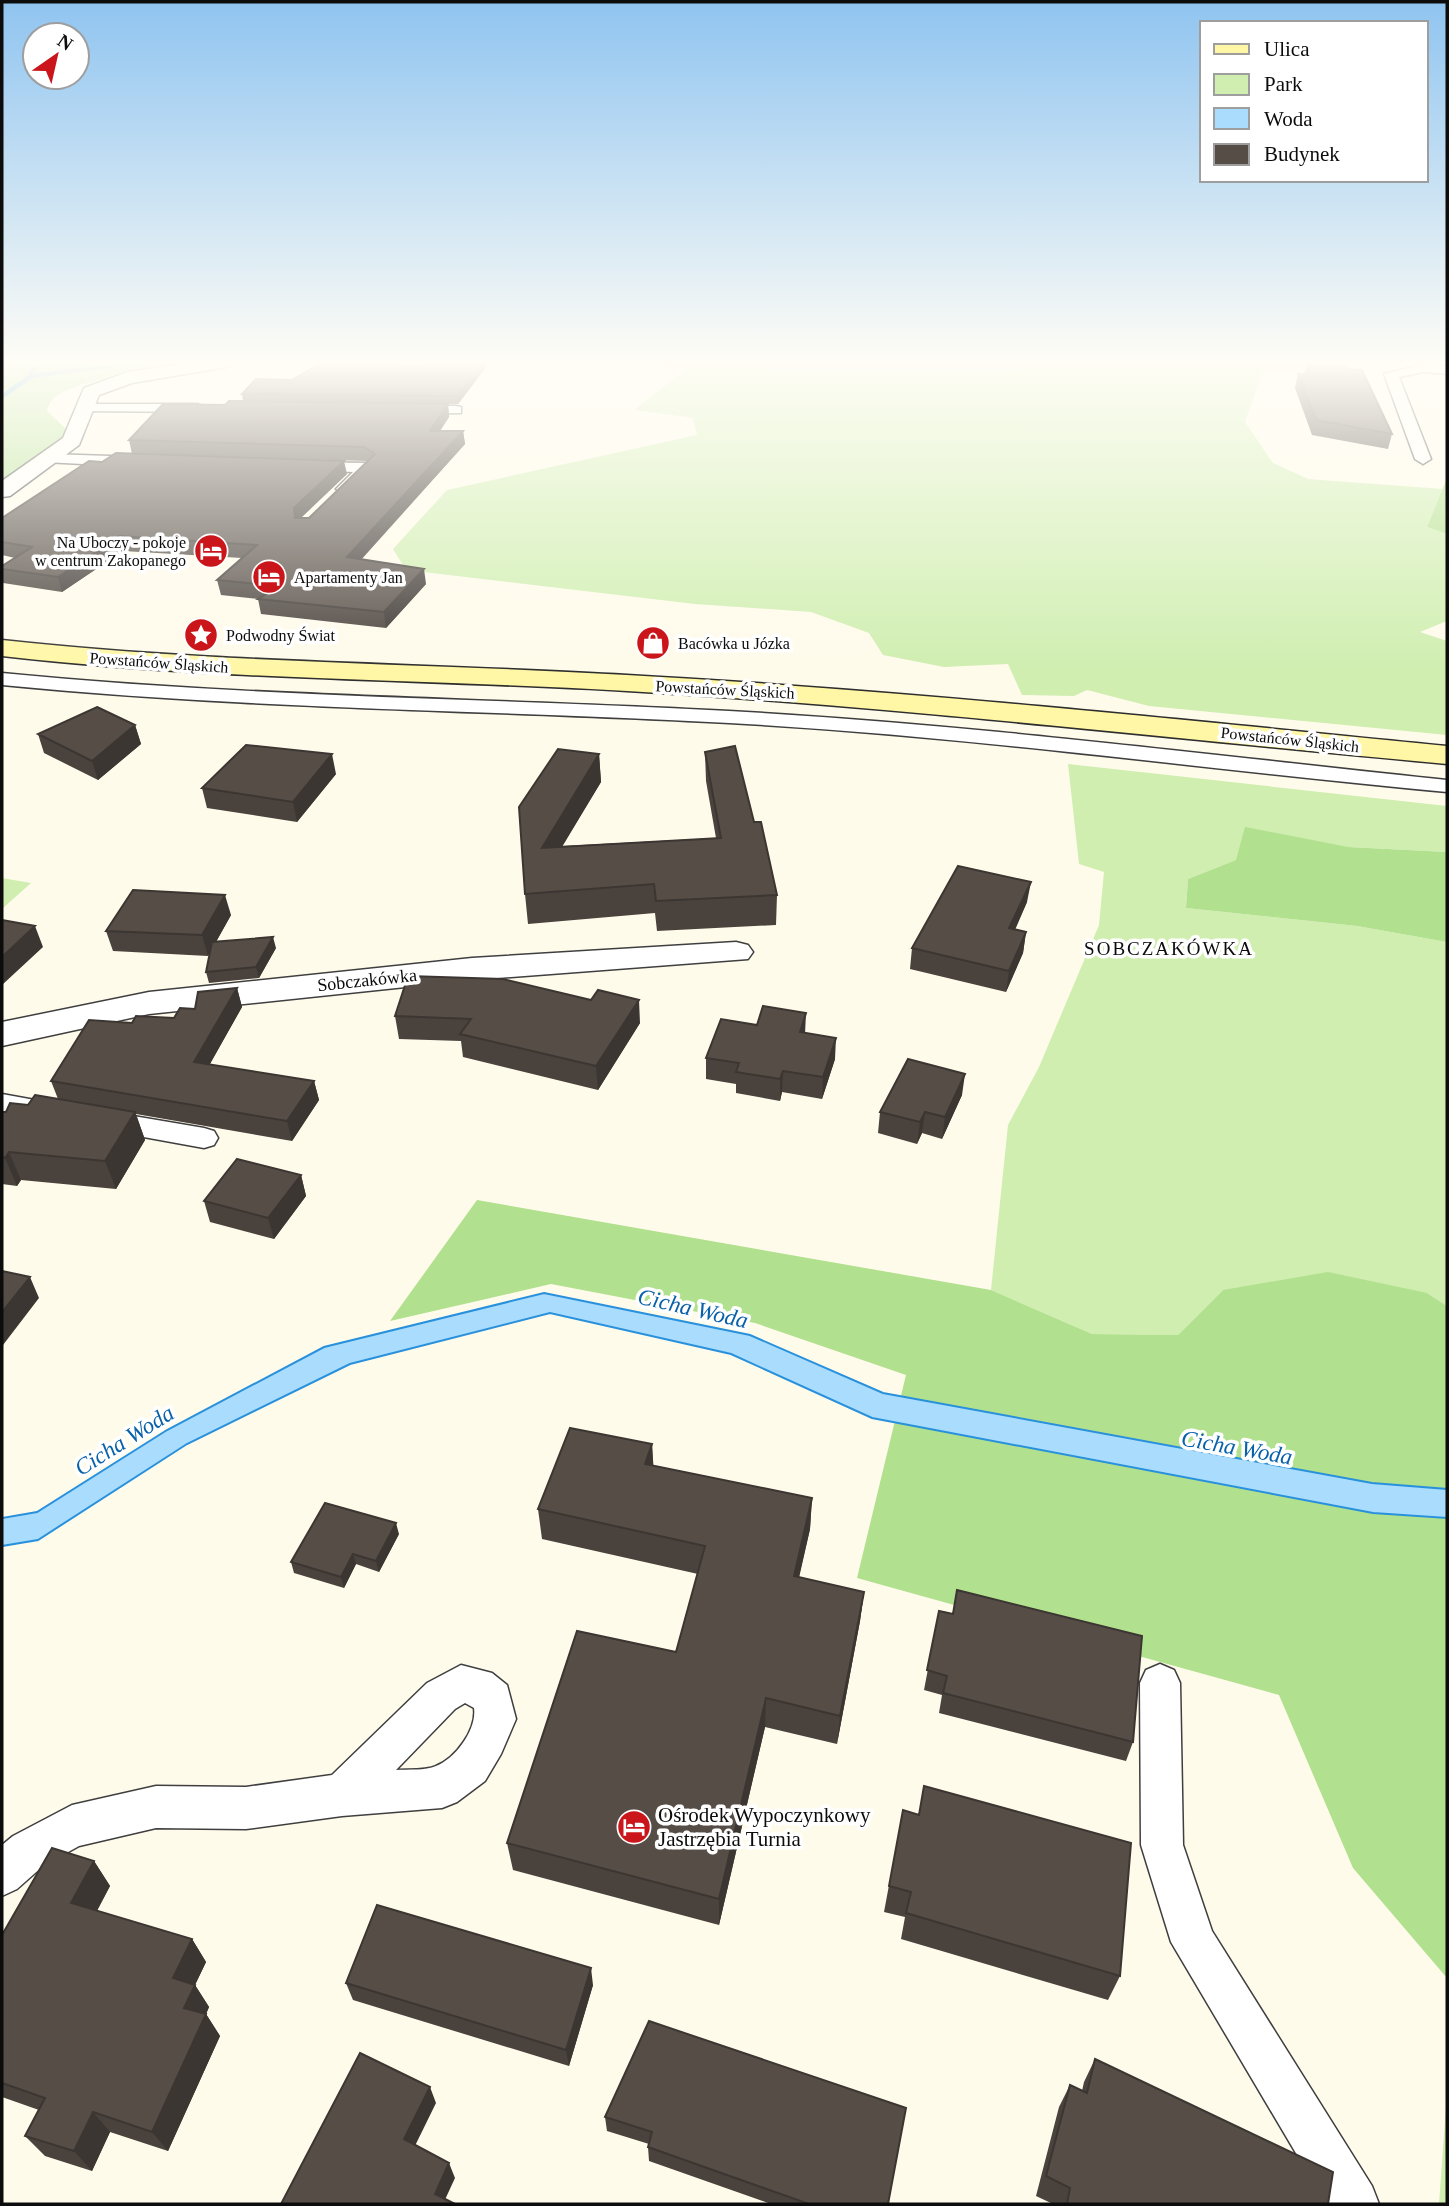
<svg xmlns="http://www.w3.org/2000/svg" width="1449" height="2206" viewBox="0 0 1449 2206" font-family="'Times New Roman',serif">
	<rect width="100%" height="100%" fill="#fffbeb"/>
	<path fill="#cfeeb0" d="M602,362H1447L1263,371L1245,422L1273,463L1308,479L1443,489L1427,527L1447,534V621L1420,632L1447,641V735L1149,706L1087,690L1074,696L1022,695L1008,664L944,667L883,655L869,633L811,612L695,604L406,570L393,549L447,490L697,435L693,418L634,410L686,369Z
		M1068,764L1447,806V852L1348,847L1236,860L1188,879L1186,908L1357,926L1447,942V1306L1427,1293L1223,1290L1178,1335L1092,1334L991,1290L1008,1125L1039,1067L1099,925L1104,872L1079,864Z
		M2,878L31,883L2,909Z
		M1447,2093V2204H1439Z"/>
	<path fill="#b1e08e" d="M2,362H190C164,367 65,381 51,401C49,404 48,408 47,411L68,431L58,458L2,487Z
		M1447,478V534L1427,527Z
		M1245,827L1348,847L1447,852V942L1357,926L1186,908L1188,879L1236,860Z
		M477,1200L991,1290L1092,1334L1178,1335L1223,1290L1328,1272L1427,1293L1447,1306V1978L1353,1868L1279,1695L857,1578L906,1375L755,1323L551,1284L390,1321Z"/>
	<path fill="#a9dcfd" stroke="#2991dc" stroke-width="2" d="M544,1293L750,1335L883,1393L1372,1483L1447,1489V1518L1373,1513L872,1418L731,1354L550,1313L350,1364L187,1444L38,1540L2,1546V1518L37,1512L167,1430L324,1347Z"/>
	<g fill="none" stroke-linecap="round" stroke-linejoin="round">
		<path fill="#2991dc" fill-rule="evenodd" d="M34,362H40L35,373L137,362H155L33,378L2,399V394L28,375Z"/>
		<g stroke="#3f3f3f" stroke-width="3">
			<path id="lane" d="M1424,364L1447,366V374L1424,372L1399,377L1431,459L1423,464L1415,459L1384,374Z
				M78,404H198L205,408L198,412L83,411L78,410Z
				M456,406L461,407V413L410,414L403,410L410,406Z
				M49,454L141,457L149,462L141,467L44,462V456Z
				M308,462L366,463L374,468L350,492L344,494L336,489L353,472L303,470L300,467Z
				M2,673C244,697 487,698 729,711C969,724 1208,755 1447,780V792C1208,770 970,736 729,723C487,710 244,709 2,685Z
				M2,1094L57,1104L61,1111L57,1118L47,1120L2,1112Z
				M104,1111L204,1128L214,1131L218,1138L214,1145L204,1148L94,1128L90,1121L94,1114Z
				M1160,1664L1174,1670L1180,1683L1183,1845L1212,1931L1372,2186L1379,2204H1326L1171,1942L1141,1845L1140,1683L1146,1670Z
				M461,1665L492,1673L507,1685L516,1719L501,1754L485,1781L457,1802L442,1808L342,1816L246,1829L156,1828L79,1846L43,1866L17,1889L2,1896V1845L13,1836L72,1805L156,1786L246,1787L332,1775L427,1683ZM465,1703L474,1708C477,1729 456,1758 436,1766C425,1771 408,1769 396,1770L455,1709Z"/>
		</g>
		<g stroke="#3f3f3f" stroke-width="3">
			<path id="street" d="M195,362H236L227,367L132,383L99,395L79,445L10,496L2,497V481L63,438L84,388L128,372Z
				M736,942L748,945L753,952L748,959L472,980L149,1014L2,1046V1022L149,992L472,958Z"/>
		</g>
		<g stroke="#2e2e2e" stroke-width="3">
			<path id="secondary" d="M2,640C210,663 419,663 627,675C901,690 1174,719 1447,746V764C1174,739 901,707 627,691C419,679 210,680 2,656Z"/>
		</g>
		<use href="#lane" fill="#fff" fill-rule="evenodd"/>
		<use href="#street" fill="#fff" fill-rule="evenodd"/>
		<use href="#secondary" fill="#fff7a6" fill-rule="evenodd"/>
	</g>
	<path fill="#4a423d" d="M490,362L458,404H448L449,417L440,431H463L465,444L361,560L426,584L386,628L261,614L258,599L221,595L217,580L242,558L123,551L62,592L3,583L2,579V566L15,558L2,555V518L102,462L347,474L301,518H309L367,461L132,454L129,440L225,405L243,401L242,394L292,380L419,366Z
		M1307,364L1348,369L1392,434L1388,449L1312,435L1295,388L1298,374H1304Z
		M135,725L141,744L98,780L44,753L38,734Z
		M705,752L754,822L777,895L776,925L657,931L655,913L528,924L525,894L599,754L601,782L562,846L716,838L706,781Z
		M336,774L297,822L207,808L202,788Z
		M1027,902L1015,930L1026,932L1023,953L1006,992L910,969L912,948Z
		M231,915L216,942L276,948L259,978L209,983L206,972L210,952L208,956L113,951L106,931Z
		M237,988L242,1007L209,1065L314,1081L319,1100L292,1141L136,1114L145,1140L116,1189L21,1180L17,1186L2,1184V1112H6L28,1105L58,1099L51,1081L132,1023L174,1018L195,1009Z
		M395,1016L640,1023L598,1090L463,1057L461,1041L399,1039Z
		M805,1033L835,1059L822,1099L782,1092L780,1101L736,1093V1084L706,1079V1058Z
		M962,1095L942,1139L922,1133L917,1144L878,1133L880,1112Z
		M301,1175L306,1196L274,1239L210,1222L204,1201Z
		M652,1444L653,1466L812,1498L810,1529L799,1578L864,1592L860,1621L837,1744L765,1727L719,1925L513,1870L507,1843L676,1652L698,1574L542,1539L538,1509Z
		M399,1534L379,1572L356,1564L344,1588L294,1573L291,1562Z
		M939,1611L1133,1742L1126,1761L939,1713L942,1695L924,1690Z
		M903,1810L1120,1976L1108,2000L901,1939L905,1917L884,1912Z
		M94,1861L110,1886L97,1911L192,1939L206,1962L195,1985L209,2007L206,2014L220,2036L168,2151L110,2132L92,2171L45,2156L25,2136L39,2110L2,2097V1935Z
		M346,1983L593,1985L569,2066L353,2000Z
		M1095,2059L1328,2204H1053L1036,2196L1059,2107L1070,2085L1082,2091L1084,2082Z
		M605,2117L888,2204H771L649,2161L648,2147L649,2144L607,2131Z"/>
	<path fill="#3c3632" d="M484,362H490L458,404L457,396Z
		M448,404L449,417L431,444L430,431Z
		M463,431L465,444L349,572L347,557Z
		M344,461L347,474L296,522L294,508Z
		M119,536L123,551L62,592L58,577Z
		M424,569L426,584L386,628L384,612Z
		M135,725L141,744L98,780L92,761Z
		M332,754L336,774L297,822L293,802Z
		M599,754L601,782L544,877L542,848Z
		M1031,882L1027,902L1006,949L1009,928Z
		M225,895L231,915L208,956L202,935Z
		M35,926L43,947L2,985V957Z
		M1026,932L1023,953L1006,992L1009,971Z
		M273,937L276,948L259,978L256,967Z
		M237,988L242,1007L200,1082L194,1062Z
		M639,1000L640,1023L598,1090L596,1066Z
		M806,1013L805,1034L800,1032Z
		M836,1038L835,1059L822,1099L823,1077Z
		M783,1071L782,1092L780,1101V1079Z
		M965,1074L962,1095L942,1139L945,1117Z
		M314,1081L319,1100L292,1141L287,1121Z
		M135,1112L145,1140L116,1189L105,1161Z
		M925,1112L922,1133L917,1144L920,1122Z
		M9,1152L21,1180L17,1186L5,1158Z
		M301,1175L306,1196L274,1239L268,1218Z
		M30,1277L39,1298L3,1345L2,1343V1312Z
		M652,1444L654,1475L645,1464Z
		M812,1498L810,1529L792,1606L794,1576Z
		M396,1523L399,1534L379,1572L376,1561Z
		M353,1554L356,1564L344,1588L341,1577Z
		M864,1592L860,1621L837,1744L840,1716Z
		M766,1698L765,1727L719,1925V1899Z
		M94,1861L110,1886L88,1927L71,1903Z
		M192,1939L206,1962L195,1985L209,2007L206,2014L220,2036L168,2151L152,2132L184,2008L173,1978Z
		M591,1968L593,1985L569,2066L566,2050Z
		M430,2087L436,2103L411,2154L404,2139Z
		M93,2112L110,2132L92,2171L74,2151Z
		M449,2163L455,2178L443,2204L435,2194Z"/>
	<path fill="#564d47" stroke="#3c3632" stroke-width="2" d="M323,362H379L419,366L425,362H484L457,396L242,394L256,379L292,380Z
		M1307,364L1347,366L1348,369L1362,370L1392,434L1316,420L1298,374H1310Z
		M229,401L448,404L430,431H463L347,557L424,569L384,612L258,599L279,586L217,580L257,545L119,536L58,577L2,569V566L32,547L2,542V518L89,461L102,462L116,453L344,461L294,508L295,518H309L375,454L364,447L129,440L163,404L225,405Z
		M97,707L135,725L92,761L38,734Z
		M246,745L332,754L293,802L202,788Z
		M735,746L754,822H761L777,895L656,901L654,884L525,894L519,807L558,749L599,754L542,848L721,838L705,752Z
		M958,866L1031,882L1009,928L1026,932L1009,971L912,948Z
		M133,890L225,895L202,935L106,931Z
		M2,920L35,926L2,957Z
		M273,937L256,967L206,972L212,942Z
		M408,976L503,979L591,1000L598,990L639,1000L596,1066L460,1034L471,1019L395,1016Z
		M237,988L194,1062L314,1081L287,1121L51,1081L89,1020L132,1023L136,1016L174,1018L180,1008L195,1009L198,992Z
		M763,1006L806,1013L800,1032L836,1038L823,1077L783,1071L780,1079L736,1072L739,1063L706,1058L721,1019L757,1025Z
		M908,1059L965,1074L945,1117L925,1112L920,1122L880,1112Z
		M35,1095L135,1112L105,1161L9,1152L5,1158L2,1157V1112H6L10,1103L28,1105Z
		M237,1159L301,1175L268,1218L204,1201Z
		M2,1271L30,1277L2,1312Z
		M570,1428L652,1444L645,1464L812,1498L794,1576L864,1592L840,1716L766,1698L719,1899L507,1843L577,1631L676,1652L705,1546L538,1509Z
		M325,1503L396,1523L376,1561L353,1554L341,1577L291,1562Z
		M957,1590L1142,1636L1133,1742L943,1693L947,1676L927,1670L939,1611L953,1614Z
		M924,1786L1131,1843L1120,1976L906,1913L911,1892L889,1886L903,1810L919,1815Z
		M52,1848L94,1861L71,1903L192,1939L173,1978L195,1985L184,2008L206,2014L152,2132L93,2112L74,2151L25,2136L45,2098L2,2083V1935Z
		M377,1905L591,1968L566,2050L346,1983Z
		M649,2021L906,2108L888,2204H809L648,2147L652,2132L605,2117Z
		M360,2053L430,2087L404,2139L449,2163L435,2194L455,2204H281Z
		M1095,2059L1333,2172L1328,2204H1067L1070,2188L1046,2176L1070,2085L1087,2093Z"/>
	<linearGradient id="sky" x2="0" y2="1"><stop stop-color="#8fc4f0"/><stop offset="0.54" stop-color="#fffdf6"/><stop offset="1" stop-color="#fffdf6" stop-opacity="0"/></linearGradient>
	<rect width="1449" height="671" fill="url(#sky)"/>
	<defs>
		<g id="hotel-disc" transform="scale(1.75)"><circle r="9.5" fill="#ca161b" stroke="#fff"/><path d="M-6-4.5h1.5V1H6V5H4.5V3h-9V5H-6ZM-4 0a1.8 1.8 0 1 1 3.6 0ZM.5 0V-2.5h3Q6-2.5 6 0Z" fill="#fff"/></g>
		<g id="sight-disc" transform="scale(1.75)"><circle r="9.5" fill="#ca161b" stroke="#fff"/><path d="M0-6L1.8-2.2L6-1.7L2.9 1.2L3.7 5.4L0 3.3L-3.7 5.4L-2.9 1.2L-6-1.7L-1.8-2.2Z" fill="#fff"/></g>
		<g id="shop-disc" transform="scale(1.75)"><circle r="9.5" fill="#ca161b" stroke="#fff"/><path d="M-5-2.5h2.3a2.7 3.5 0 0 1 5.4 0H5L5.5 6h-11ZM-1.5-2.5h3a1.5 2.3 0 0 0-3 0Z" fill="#fff"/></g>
	</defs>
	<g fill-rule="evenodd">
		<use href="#hotel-disc" x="211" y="551"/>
		<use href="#hotel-disc" x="269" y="577"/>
		<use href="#sight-disc" x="201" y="635"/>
		<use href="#shop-disc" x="653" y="643"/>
		<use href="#hotel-disc" x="634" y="1827"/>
	</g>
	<g text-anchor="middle" stroke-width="7" stroke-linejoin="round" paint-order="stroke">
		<g font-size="16" fill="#0c0c0c" stroke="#fff" text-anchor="start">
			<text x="186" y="548" text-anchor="end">Na Uboczy - pokoje<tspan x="186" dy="18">w centrum Zakopanego</tspan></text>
			<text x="294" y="583">Apartamenty Jan</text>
			<text x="226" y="641">Podwodny Świat</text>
			<text x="678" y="649">Bacówka u Józka</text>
		</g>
		<g font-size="16" fill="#0c0c0c" stroke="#fff">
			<text transform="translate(159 662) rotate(4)" y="6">Powstańców Śląskich</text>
			<text transform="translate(725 689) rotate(3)" y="6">Powstańców Śląskich</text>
			<text transform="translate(1290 739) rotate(6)" y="6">Powstańców Śląskich</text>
		</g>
		<g font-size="18" fill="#0c0c0c" stroke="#fff">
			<text transform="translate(367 980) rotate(-6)" y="6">Sobczakówka</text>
		</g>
		<g font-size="19" letter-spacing="2" fill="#0c0c0c" stroke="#fff">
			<text x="1169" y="955">SOBCZAKÓWKA</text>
		</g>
		<g font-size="21" fill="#0c0c0c" stroke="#fff" text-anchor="start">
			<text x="658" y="1822">Ośrodek Wypoczynkowy<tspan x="658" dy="24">Jastrzębia Turnia</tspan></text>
		</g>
		<g font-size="23" font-style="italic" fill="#0961aa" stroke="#fff">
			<text transform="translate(693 1308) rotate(13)" y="8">Cicha Woda</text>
			<text transform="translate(124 1440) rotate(-32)" y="8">Cicha Woda</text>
			<text transform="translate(1237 1447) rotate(10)" y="8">Cicha Woda</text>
		</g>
	</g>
	<rect width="1449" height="2206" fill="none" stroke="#0c0c0c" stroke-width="7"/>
	<rect x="1200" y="21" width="228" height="161" fill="#ffffff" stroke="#9e9e9e" stroke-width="2"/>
	<rect x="1214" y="44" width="35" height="10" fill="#fff7a6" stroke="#9e9e9e" stroke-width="2"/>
	<text x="1264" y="56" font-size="21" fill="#0c0c0c">Ulica</text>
	<rect x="1214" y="74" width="35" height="21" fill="#cfeeb0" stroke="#9e9e9e" stroke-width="2"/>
	<text x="1264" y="91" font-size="21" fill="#0c0c0c">Park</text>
	<rect x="1214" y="108" width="35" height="21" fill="#a9dcfd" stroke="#9e9e9e" stroke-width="2"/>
	<text x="1264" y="126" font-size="21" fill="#0c0c0c">Woda</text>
	<rect x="1214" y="144" width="35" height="21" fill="#564d47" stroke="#9e9e9e" stroke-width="2"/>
	<text x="1264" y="161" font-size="21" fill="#0c0c0c">Budynek</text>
	<g transform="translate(56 56) rotate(34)"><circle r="33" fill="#ffffff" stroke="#9e9e9e" stroke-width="2"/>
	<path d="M0-5L12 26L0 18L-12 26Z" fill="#ca161b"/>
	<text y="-10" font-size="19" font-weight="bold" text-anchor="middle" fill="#0c0c0c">N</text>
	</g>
</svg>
